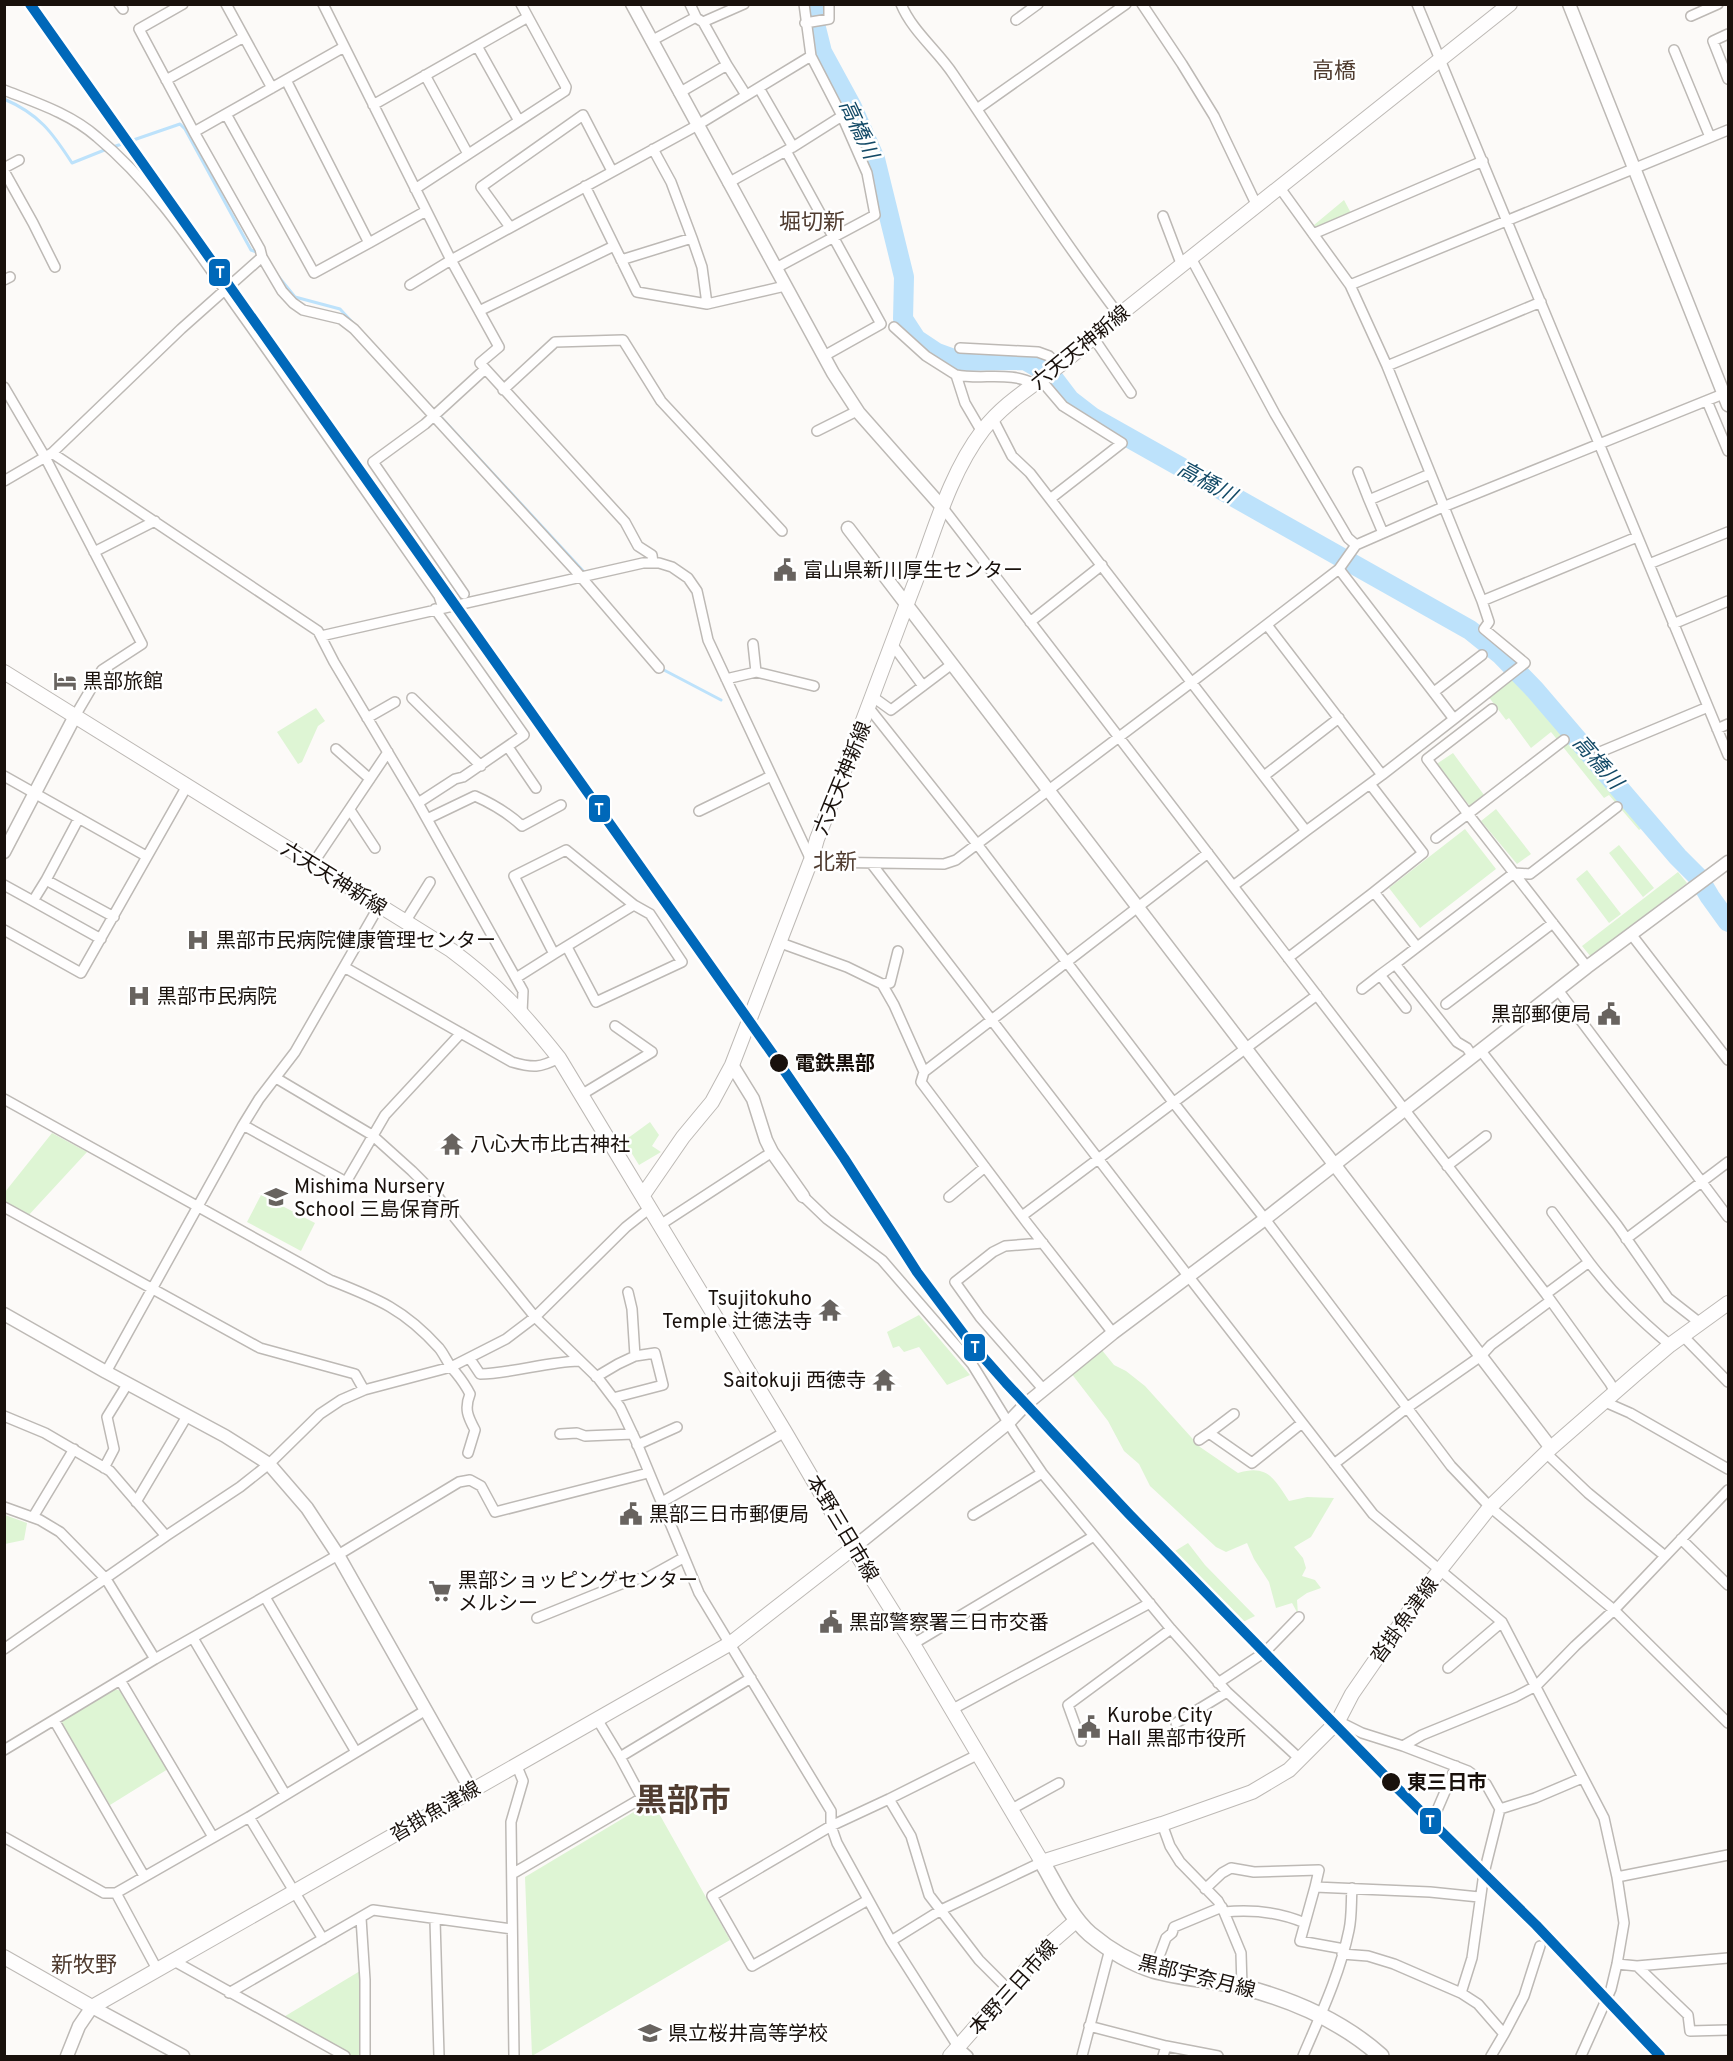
<svg xmlns="http://www.w3.org/2000/svg" width="1733" height="2061" viewBox="0 0 1733 2061" font-family="Overpass,'Noto Sans JP',sans-serif">
	<rect width="100%" height="100%" fill="#fcfaf8"/>
	<path fill="#def5d4" d="M1344,200L1352,215L1316,230L1314,225Z
		M1513,677L1644,827L1639,830L1609,795L1604,798L1551,732L1531,748L1509,718L1506,720L1488,696Z
		M316,708L325,721L318,726L302,762L298,764L277,732Z
		M1453,753L1484,795L1470,806L1435,765Z
		M1496,809L1531,854L1517,864L1481,821Z
		M1465,829L1496,869L1420,928L1389,888Z
		M1619,845L1654,888L1643,897L1609,853Z
		M1587,870L1621,914L1609,923L1576,879Z
		M1678,872L1687,883L1591,957L1582,946Z
		M650,1122L659,1135L652,1146L661,1152L639,1165L624,1141Z
		M52,1133L87,1152L27,1217L5,1204V1192Z
		M261,1195L315,1223L301,1251L247,1222Z
		M919,1315L970,1375L947,1385L919,1347L904,1352L899,1346L893,1348L887,1332Z
		M1101,1349L1114,1365L1126,1371L1145,1386L1200,1447L1238,1473C1268,1464 1274,1479 1289,1501L1307,1497L1334,1498L1311,1537L1294,1547L1303,1558L1306,1568L1302,1576L1315,1580L1321,1588L1307,1593L1297,1600L1298,1614L1292,1603L1276,1608L1269,1582L1254,1559L1247,1543L1226,1552L1216,1547L1150,1486L1139,1464L1124,1451L1108,1421L1071,1373Z
		M5,1515L27,1523L24,1540L5,1544Z
		M1188,1543L1205,1565L1255,1616L1243,1622L1175,1551Z
		M115,1689L121,1691L168,1769L110,1805L62,1724V1720Z
		M652,1801L730,1940L532,2056L525,1877Z
		M360,1971V2056H352L282,2018Z"/>
	<g fill="none" stroke-linecap="round" stroke-linejoin="round">
		<path stroke="#bde2fb" stroke-width="3" d="M4,99C39,114 52,132 72,163L107,149
			M113,147L180,124L185,129L251,250L259,253
			M278,276L295,297L340,309L352,322
			M439,415L585,573
			M662,669L721,700"/>
		<path stroke="#bde2fb" stroke-width="20" d="M815,4L813,16L822,52L852,107L875,159L904,277L903,319L916,339L937,353L959,361L1025,360L1051,375L1070,400L1092,417L1470,630L1501,655L1535,690L1678,857L1698,877L1710,897L1728,922"/>
		<g stroke="#bdb9b5" stroke-width="12">
			<path id="minor" d="M119,4L123,9
				M183,4L139,29L194,132L344,47
				M226,4L272,88
				M323,4L451,260L499,347L480,363L625,522L638,546L652,555L653,563
				M521,4L528,17
				M804,4L811,56
				M901,4C912,31 938,51 953,74C1008,155 1060,237 1119,315
				M1142,4L1182,64L1214,116L1257,206
				M1417,4L1728,755
				M1691,16L1718,4
				M698,19L703,22L744,4
				M1016,20L1038,4
				M805,23L829,19V4
				M1728,34L1713,41L1728,79
				M651,41L696,17L690,4
				M477,46L519,121
				M1674,50L1710,137
				M727,65L746,95
				M425,75L468,154
				M166,80L244,37
				M286,80L369,243L426,211
				M759,88L793,147L842,116
				M4,90C37,103 71,114 97,137C156,186 197,251 241,313C308,407 373,502 439,596L443,608
				M679,93L727,65L703,22
				M373,105L528,17L566,87L565,91L415,189
				M977,109L1126,4
				M226,114L314,273L369,243
				M786,151L881,324L824,356
				M4,168L19,160
				M4,171L33,223L55,267
				M728,183L791,148
				M585,186L637,292L707,304L785,286
				M1280,188L1350,285L1387,366L1482,601L1489,622L1484,629L1525,663L1454,719
				M1163,216L1182,266
				M510,227L481,187L583,115L612,171
				M1313,234L1483,161
				M692,238L702,267L707,304
				M262,257L282,291L293,303L303,310L341,319L354,329L575,570L659,668
				M1191,258L1275,414L1348,538L1356,545
				M621,260L692,238L671,182L653,149
				M4,280L10,277
				M410,285L451,260L696,126L811,56L842,116L867,173L875,215L776,268
				M1350,285L1728,130
				M479,311L614,246
				M894,327L926,356L956,375
				M1093,337L1131,393
				M960,348L1038,352L1049,356L1059,366
				M1387,366L1541,302
				M1040,379L1063,406L1122,443L1050,499
				M4,387L45,457L142,644L102,670L75,716
				M503,390L555,342L623,340L661,401L782,531
				M1707,401L1728,451
				M993,419L1012,456L1030,473L1306,831L1233,886
				M817,431L857,411
				M982,432L965,403L956,375C981,380 1012,371 1034,384
				M52,453L318,631L334,662L418,803L523,991L522,1013
				M1358,472L1369,500L1430,474
				M4,481L52,453L181,329L262,257L260,249L194,132
				M1369,500L1383,533
				M943,508L1546,1294L1610,1383L1615,1392
				M94,552L155,521
				M1649,564L1728,532
				M1339,569L1454,719L1382,775
				M464,594L373,462L425,424L484,370
				M1482,601L1637,537
				M1030,622L1102,565
				M1673,624L1728,601
				M1267,625L1382,775L1306,831
				M321,636L643,563H659L672,567L688,578L697,591L708,640L811,860L815,862L944,864L956,860L1192,682L1339,569L1356,545L1443,507L1728,392
				M892,644L923,686
				M756,672L814,686
				M726,679L756,672L753,644
				M1434,692L1482,655
				M873,697L891,710L952,664
				M412,698L481,766
				M869,708L977,844L1173,1102L1265,1219L1451,1466L1490,1507L1614,1610L1728,1723
				M367,718L395,702
				M1717,729L1728,724
				M1564,740L1468,814L1587,967
				M508,747L536,788
				M336,749L370,779
				M1600,752L1708,707
				M4,776L146,856
				M1264,776L1339,718
				M1370,784L1423,853L1374,892L1417,947
				M418,803L455,779L463,777L524,735L435,609
				M350,810L375,848
				M699,811L771,776
				M79,818L46,880L114,917
				M427,819L475,796C493,804 508,813 522,826L561,805
				M1436,838L1468,814L1427,759L1492,709
				M871,863L1189,1277L1373,1514L1502,1622L1604,1818L1617,1877L1624,1923L1617,1964L1611,1989L1581,2056
				M312,865L388,752
				M4,885L33,901L46,880
				M33,901L101,939
				M405,922L430,882
				M4,930L81,973L187,786
				M1631,934L1728,1060
				M778,942L847,967L882,984L890,983L898,951
				M567,947L596,1002L682,962L650,914L634,905L554,954L514,876L566,850L634,905
				M1288,958L1374,892
				M1395,964L1380,975L1406,1008
				M344,967L512,1062C533,1068 540,1068 559,1058
				M516,978L554,954
				M882,984L894,1005L924,1072L921,1082L1027,1223L1113,1333
				M1362,989L1380,975
				M1558,990L1728,1217
				M1446,1004L1553,923
				M1481,1051L1617,1225L1668,1298L1700,1323
				M1473,1057L1467,1048L1457,1042L1395,964L1514,873L1530,874L1617,807
				M924,1072L1208,853
				M276,1078L372,1135L412,1171L438,1197L535,1317L598,1378L620,1407L636,1441L699,1593L831,1811V1826L837,1843L891,1941L959,2048L968,2056
				M581,1095L652,1052L615,1026
				M4,1099L330,1280C378,1299 404,1309 439,1348C444,1354 447,1362 452,1368C460,1378 464,1382 470,1394C464,1409 468,1417 475,1430L468,1453
				M243,1125L346,1182L385,1115L461,1033
				M1447,1166L1486,1136
				M803,1196L827,1219L882,1260L972,1364L1014,1432L1042,1473L1171,1629L1227,1692L1301,1760
				M949,1197L985,1167
				M4,1207L260,1348L355,1374L364,1390
				M1022,1216L1317,995
				M660,1225L772,1152
				M1626,1239L1728,1162
				M1043,1243L1005,1246L993,1252L955,1282L980,1317L1044,1390
				M1589,1262C1614,1295 1638,1318 1670,1345
				M1546,1294L1589,1262L1552,1212
				M1683,1336L1728,1382
				M470,1359L480,1374C514,1373 546,1362 579,1361
				M106,1372L243,1125L259,1099L295,1052L379,906
				M596,1377L618,1364L635,1356L632,1309L628,1292
				M613,1398L663,1385L655,1353L635,1356
				M1605,1402L1630,1413L1728,1469
				M1234,1414L1209,1433L1252,1463L1302,1423
				M4,1416L45,1433L110,1471L166,1536
				M560,1434L577,1433L585,1436L633,1434
				M1199,1440L1209,1433
				M637,1445L677,1427
				M1546,1453L1588,1493L1665,1556
				M1334,1464L1408,1407L1481,1356L1491,1345L1550,1301
				M104,1468L114,1449L107,1417L128,1383
				M136,1502L187,1416
				M662,1502L785,1432
				M4,1507L40,1520L60,1532L106,1579L155,1659
				M973,1515L1042,1473
				M33,1517L74,1449
				M1681,1539L1728,1585
				M265,1597L356,1752
				M537,1618L631,1580L647,1578L683,1558
				M193,1638L285,1794
				M913,1644L1094,1536
				M4,1649L166,1536L240,1487L269,1464L320,1414L341,1400L364,1390L451,1367L506,1339L535,1317L626,1227L650,1208
				M1448,1668L1502,1622
				M120,1680L213,1837
				M1218,1683L1265,1652L1299,1617
				M951,1710L1150,1603
				M597,1719L620,1757L751,1678
				M54,1720L144,1876
				M1338,1721L1362,1733L1403,1746L1422,1735L1515,1697L1536,1686L1575,1646L1614,1610L1728,1490
				M1176,1723L1227,1692
				M1081,1741L1068,1705L1171,1629
				M1403,1746L1468,1771L1486,1784L1500,1809L1484,1873L1472,1958L1461,1993
				M4,1750L155,1659L338,1555L459,1482L470,1480L481,1486L495,1512L648,1473
				M889,1799L911,1836L929,1895L979,1960L1009,1990
				M1500,1809L1535,1798L1582,1778
				M1010,1810L1059,1783
				M1435,1815L1456,1766
				M249,1817L323,1939
				M1162,1824L1170,1846L1180,1862L1218,1901L1224,1912L1241,1953L1242,1987
				M4,1837L104,1893H116L249,1817L426,1710
				M512,1874L642,1798L620,1757
				M1617,1877L1728,1855
				M1205,1889L1222,1873L1231,1868L1254,1872L1319,1870L1315,1887
				M116,1893L158,1971
				M868,1900L752,1966L712,1896L831,1826L889,1799L977,1755
				M1224,1912C1253,1909 1279,1912 1305,1923
				M361,1918L365,1980V2056
				M435,1920L439,2056
				M891,1941L941,1910L1042,1862
				M1344,1949L1300,1941L1315,1887L1430,1892L1479,1897
				M1342,1954L1368,1956L1394,1964L1461,1993L1478,2004L1504,2034L1491,2056
				M174,1961L345,2056
				M1617,1964L1637,1966L1728,1958
				M1637,1966L1688,2015L1690,2031L1728,2030
				M1154,1970L1166,1938L1172,1933L1174,1927L1222,1907
				M229,1993L373,1910L512,1929
				M1089,2026L1166,2046L1163,2056
				M1504,2034L1524,1996L1540,1946
				M1166,2046L1218,2056
				M514,2056L511,1822L523,1781L516,1764
				M1082,2056L1110,1949
				M1303,2056C1320,2016 1340,1974 1349,1930C1352,1916 1351,1902 1352,1888"/>
		</g>
		<g stroke="#bdb9b5" stroke-width="15">
			<path id="tertiary" d="M632,4L833,373L859,413L943,508
				M1569,4L1728,405
				M848,528L1551,1448
				M4,852L75,716
				M732,1065L753,1099L766,1140L772,1152L803,1196
				M4,1314L106,1372L225,1436L269,1464L307,1508L338,1555L471,1790
				M853,1548L1008,1423L1026,1404L1113,1333L1265,1219L1587,967L1728,862
				M67,2056L79,2026L92,2007L183,2056"/>
		</g>
		<g stroke="#bdb9b5" stroke-width="16">
			<path id="secondary" d="M4,672L451,950C497,984 524,1014 559,1058L785,1432L853,1548L913,1644L1042,1862L1162,1824L1252,1792L1289,1770L1338,1721L1352,1694L1424,1590L1490,1507L1551,1448L1637,1373L1670,1345L1728,1303
				M643,1195L683,1137L712,1102L732,1065L811,860L817,839C852,753 883,666 916,580C935,529 950,473 983,430C1003,404 1030,388 1056,368C1077,352 1098,333 1119,315L1510,4
				M4,1957L92,2007L731,1643L853,1548
				M950,2056L1047,1946L1077,1920"/>
		</g>
		<g stroke="#bdb9b5" stroke-width="18">
			<path id="primary" d="M1042,1862C1055,1884 1070,1917 1090,1934C1108,1949 1131,1963 1153,1970C1182,1978 1214,1980 1243,1987C1293,2000 1343,2022 1381,2056"/>
		</g>
		<use href="#minor" stroke="#fffefe" stroke-width="9"/>
		<use href="#tertiary" stroke="#fffefe" stroke-width="12"/>
		<use href="#secondary" stroke="#fffefe" stroke-width="14"/>
		<use href="#primary" stroke="#fffefe" stroke-width="15"/>
		<g stroke="#fff" stroke-width="15">
			<path id="rail-1" d="M30,4L779,1063L844,1158L917,1272L968,1340L1006,1383L1130,1515L1391,1782L1536,1925L1660,2056"/>
		</g>
		<use href="#rail-1" stroke="#0068b9" stroke-width="10"/>
	</g>
	<defs>
		<g id="civic-bare" transform="scale(1.8)"><path d="M-.6-6.5H3V-4.5H.6V-3L4-1V1h2V6H-6V1h2V-1L-.6-3ZM-1.2 2.5V6h2.4V2.5Z" fill="#68635f" stroke="#fff" stroke-width="2.5" paint-order="stroke"/></g>
		<g id="hotel-bare" transform="scale(1.8)"><path d="M-6-4.5h1.5V1H6V5H4.5V3h-9V5H-6ZM-4 0a1.8 1.8 0 1 1 3.6 0ZM.5 0V-2.5h3Q6-2.5 6 0Z" fill="#68635f" stroke="#fff" stroke-width="2.5" paint-order="stroke"/></g>
		<g id="hospital-bare" transform="scale(1.8)"><path d="M-5-5h3v3.5h4V-5h3V5h-3V1.5h-4V5h-3Z" fill="#68635f" stroke="#fff" stroke-width="2.5" paint-order="stroke"/></g>
		<g id="temple-bare" transform="scale(1.8)"><path d="M0-6L5-2H3V0L6.5 2.5H4V6H1.5V3h-3V6H-4V2.5H-6.5L-3 0V-2H-5Z" fill="#68635f" stroke="#fff" stroke-width="2.5" paint-order="stroke"/></g>
		<g id="school-bare" transform="scale(1.8)"><path d="M0-5L7-2L0 1L-7-2ZM-4 1L0 2.5L4 1V4Q0 6-4 4Z" fill="#68635f" stroke="#fff" stroke-width="2.5" paint-order="stroke"/></g>
		<g id="supermarket-bare" transform="scale(1.8)"><path d="M-6-5.5h2.5l.6 2H6L4.5 2H-2.5L-4.4-4H-6ZM-1.5 3.2a1.3 1.3 0 1 0 .1 0ZM3 3.2a1.3 1.3 0 1 0 .1 0Z" fill="#68635f" stroke="#fff" stroke-width="2.5" paint-order="stroke"/></g>
	</defs>
	<g fill-rule="evenodd">
		<use href="#civic-bare" x="785" y="570"/>
		<use href="#hotel-bare" x="65" y="681"/>
		<use href="#hospital-bare" x="198" y="940"/>
		<use href="#hospital-bare" x="139" y="996"/>
		<use href="#civic-bare" x="1609" y="1014"/>
		<use href="#temple-bare" x="452" y="1144"/>
		<use href="#school-bare" x="276" y="1197"/>
		<use href="#temple-bare" x="830" y="1310"/>
		<use href="#temple-bare" x="884" y="1380"/>
		<use href="#civic-bare" x="631" y="1514"/>
		<use href="#supermarket-bare" x="440" y="1591"/>
		<use href="#civic-bare" x="831" y="1622"/>
		<use href="#civic-bare" x="1089" y="1727"/>
		<use href="#school-bare" x="650" y="2033"/>
	</g>
	<g fill="#19110c" stroke="#fff" stroke-width="2">
		<circle cx="779" cy="1063" r="10"/>
		<circle cx="1391" cy="1782" r="10"/>
	</g>
	<g text-anchor="middle" stroke-width="5" stroke-linejoin="round" paint-order="stroke">
		<g font-size="20" fill="#19110c" stroke="#fff">
			<text transform="translate(1080 347) rotate(-39)" y="7">六天天神新線</text>
			<text transform="translate(842 778) rotate(-68)" y="7">六天天神新線</text>
			<text transform="translate(334 878) rotate(32)" y="7">六天天神新線</text>
			<text transform="translate(843 1528) rotate(59)" y="7">本野三日市線</text>
			<text transform="translate(1404 1620) rotate(-54)" y="7">沓掛魚津線</text>
			<text transform="translate(435 1811) rotate(-30)" y="7">沓掛魚津線</text>
			<text transform="translate(1197 1976) rotate(14)" y="7">黒部宇奈月線</text>
			<text transform="translate(1013 1987) rotate(-48)" y="7">本野三日市線</text>
		</g>
		<g font-size="20" fill="#19110c" stroke="#fff" text-anchor="start">
			<text x="803" y="577">富山県新川厚生センター</text>
			<text x="83" y="688">黒部旅館</text>
			<text x="216" y="947">黒部市民病院健康管理センター</text>
			<text x="157" y="1003">黒部市民病院</text>
			<text x="1591" y="1021" text-anchor="end">黒部郵便局</text>
			<text x="470" y="1151">八心大市比古神社</text>
			<text x="294" y="1193">Mishima Nursery<tspan x="294" dy="23">School 三島保育所</tspan></text>
			<text x="812" y="1305" text-anchor="end">Tsujitokuho<tspan x="812" dy="23">Temple 辻徳法寺</tspan></text>
			<text x="866" y="1387" text-anchor="end">Saitokuji 西徳寺</text>
			<text x="649" y="1521">黒部三日市郵便局</text>
			<text x="458" y="1587">黒部ショッピングセンター<tspan x="458" dy="23">メルシー</tspan></text>
			<text x="849" y="1629">黒部警察署三日市交番</text>
			<text x="1107" y="1722">Kurobe City<tspan x="1107" dy="23">Hall 黒部市役所</tspan></text>
			<text x="668" y="2040">県立桜井高等学校</text>
		</g>
		<g font-size="20" font-weight="bold" fill="#19110c" stroke="#fff" text-anchor="start">
			<text x="795" y="1070">電鉄黒部</text>
			<text x="1407" y="1789">東三日市</text>
		</g>
		<g font-size="21" font-style="italic" fill="#134a67" stroke="#fff">
			<text transform="translate(859 129) rotate(65)" y="7">高橋川</text>
			<text transform="translate(1207 482) rotate(29)" y="7">高橋川</text>
			<text transform="translate(1598 762) rotate(49)" y="7">高橋川</text>
		</g>
		<g font-size="22" fill="#503c30" stroke="#fff">
			<text x="1334" y="78">高橋</text>
			<text x="812" y="229">堀切新</text>
			<text x="835" y="869">北新</text>
			<text x="84" y="1972">新牧野</text>
		</g>
		<g font-size="32" font-weight="bold" fill="#503c30" stroke="#fff">
			<text x="683" y="1811">黒部市</text>
		</g>
	</g>
	<g stroke="#fff" stroke-width="2">
		<rect x="208" y="258" width="23" height="29" rx="6" fill="#0068b9"/>
		<rect x="588" y="794" width="23" height="29" rx="6" fill="#0068b9"/>
		<rect x="963" y="1333" width="23" height="29" rx="6" fill="#0068b9"/>
		<rect x="1419" y="1807" width="23" height="28" rx="6" fill="#0068b9"/>
	</g>
	<g font-size="16" text-anchor="middle" font-weight="bold" fill="#fff">
		<text x="220" y="278">T</text>
		<text x="599" y="815">T</text>
		<text x="975" y="1353">T</text>
		<text x="1430" y="1827">T</text>
	</g>
	<rect width="1733" height="2061" fill="none" stroke="#19110c" stroke-width="12"/>
</svg>
